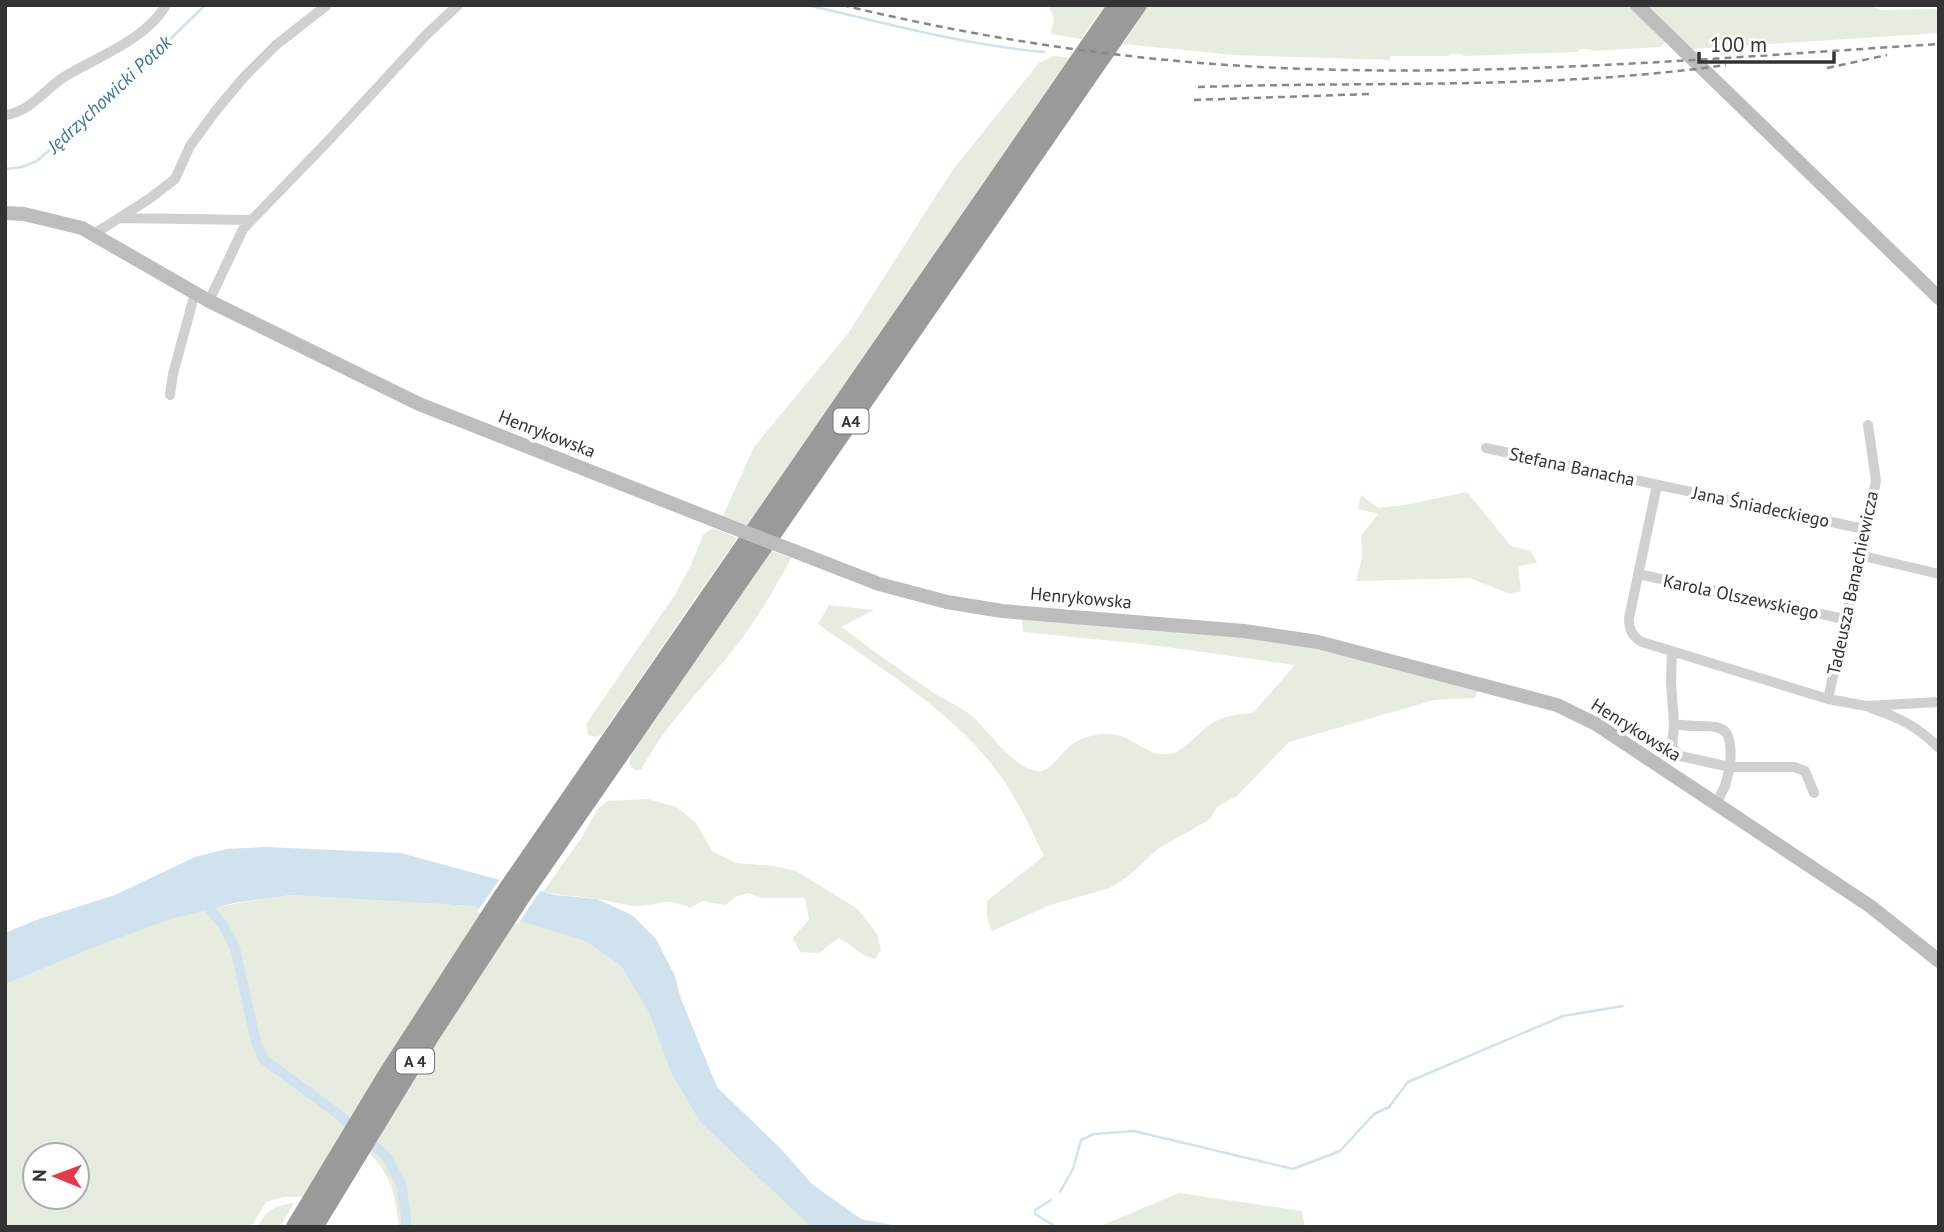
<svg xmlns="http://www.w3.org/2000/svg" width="1944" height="1232" viewBox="0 0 1944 1232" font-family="'PT Sans',sans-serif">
	<rect width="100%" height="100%" fill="#fff"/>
	<path fill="#e6ecdf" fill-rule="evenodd" d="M1048,5H1105L1081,39L1051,34L1054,18Z
		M1149,5H1627L1666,42L1660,47L1593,51L1590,49H1580L1577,52L1463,56L1461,54H1451L1447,56H1390V60L1234,55L1123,44Z
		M1645,5H1867L1881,10L1939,9V33L1691,49Z
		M1054,56L1069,58L747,525L723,516L754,447L847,335L952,171L1039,63Z
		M1467,492L1511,546L1531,551L1537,563L1518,566L1521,591L1510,594L1470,578L1356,581L1362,558L1361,536L1378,514L1358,509L1361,495L1378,508L1405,505Z
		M713,528L737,538L602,734L596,737L588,735L586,725L593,714L676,593L691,565L703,535Z
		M771,551L791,558C776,587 759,615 740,641C707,684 667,721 641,770H634L629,763L632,752Z
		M829,605L874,610L841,627C870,648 898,669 928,689C942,699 959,705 973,717C988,731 1015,769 1037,771C1050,773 1060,754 1070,746C1080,738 1097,733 1110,734C1133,735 1145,757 1169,754C1188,751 1200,728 1216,721C1228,715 1240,714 1253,713L1295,665L1152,645L1023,632L1022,620L1200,632L1318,646L1479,688L1475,698L1434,700L1289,742L1237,796L1217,807L1209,820L1159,848L1127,877L1110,888L1050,905L992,931L987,917V901L1044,856C1029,825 1015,794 994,767C947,707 878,667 818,624Z
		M648,799L677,807L696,823L712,851L736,863L775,866L796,871L858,909L877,934L881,950L875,959C858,955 853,944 838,938L819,953L800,952L793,938L809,919L805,898H762L748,893L735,897L726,905L702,901L690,908C664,896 660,906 636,906C623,905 611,901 598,899C580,896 561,896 543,892L582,837L597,810L607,801Z
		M291,895L472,906L491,912L310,1197H283L266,1202L251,1227H5V984C60,961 114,937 170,919C210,907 251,901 291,895ZM35,1155H77V1197H35Z
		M509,917L585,941L621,966L649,1013L671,1073L700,1122L812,1227H399C395,1190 390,1172 362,1146Z
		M1179,1193L1302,1211L1305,1227H1098Z
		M294,1203L280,1227H257C267,1210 275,1205 294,1203Z"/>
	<path fill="#cfe2ee" d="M266,847L401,853L555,895L597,899L632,915L656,939L675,976L681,999L717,1087L782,1150L812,1184L861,1219L903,1227H812L808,1224L700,1122L671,1073L649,1013L621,966L585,941L472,906L291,895L234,903L171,919L102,944L5,984V933L39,919L115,895L195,857L226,849Z"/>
	<path fill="#fff" d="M501,877L542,888L518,924L477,912Z"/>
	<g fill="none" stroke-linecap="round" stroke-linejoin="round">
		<path stroke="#cfe2ee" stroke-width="2.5" d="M807,5C885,23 964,45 1044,52
			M5,169L22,167L37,161L123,86L205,5
			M1060,1192L1073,1169L1081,1140L1094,1134L1134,1131L1293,1169L1340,1151L1374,1114L1389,1107L1408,1082L1563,1016L1623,1006
			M1051,1200L1035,1210V1214L1056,1227"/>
		<path stroke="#cfe2ee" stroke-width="10" d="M202,900L223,925L235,948L256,1042L263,1059L337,1113L387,1157L401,1184L406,1216V1227"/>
		<path stroke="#d0d0d0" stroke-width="10" d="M5,115C30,112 44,90 64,77C95,58 147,39 166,5
			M119,218L252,220
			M94,234L149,199L175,179L190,146L214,113L244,77L276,45L327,5
			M209,301L243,229L330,139L426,35L458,5
			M170,395L173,374L195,293
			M1486,448L1864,529
			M1657,485L1629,618C1629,630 1632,636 1642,642L1828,699L1866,706L1939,702
			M1859,555L1939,574
			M1638,574L1844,619
			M1672,651L1671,683L1674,724L1672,748L1680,756L1730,767L1725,786L1716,804
			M1828,699L1876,481L1868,425
			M1871,708C1900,718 1917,726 1939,748
			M1674,724C1714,731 1735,713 1730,767H1794L1805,771L1814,793"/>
		<path stroke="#bdbdbd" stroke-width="14" d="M1637,5L1939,298
			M5,213L24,214L82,228L209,301L419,404L724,524
			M794,551L879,584L947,602L1002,611L1244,631L1318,642L1557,705L1596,724L1870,906L1939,961"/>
		<path stroke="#9a9a9a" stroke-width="18" d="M295,1227L388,1073L503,895L1117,5
			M314,1227L431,1035L520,899L1138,5"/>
		<path stroke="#888" stroke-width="2.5" stroke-dasharray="7 5" stroke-linecap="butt" d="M842,5C995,42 1151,64 1308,69C1518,76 1729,57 1939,44
			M1827,68L1887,55
			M1198,87C1374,81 1551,90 1726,65
			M1194,100L1369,94"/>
		<path stroke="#bdbdbd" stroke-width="14" d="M724,524L794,551"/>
	</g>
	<g text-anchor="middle" stroke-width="7" stroke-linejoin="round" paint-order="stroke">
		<g fill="#fff" stroke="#707070" stroke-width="2">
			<rect x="833.5" y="408.5" width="35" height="25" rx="5"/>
			<rect x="396" y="1048.5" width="38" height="25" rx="5"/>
		</g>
		<g font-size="16" font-weight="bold" fill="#333">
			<text x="851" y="427">A4</text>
			<text x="415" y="1067">A 4</text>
		</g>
		<g font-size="18" fill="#333" stroke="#fff">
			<text transform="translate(547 434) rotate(21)" y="6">Henrykowska</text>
			<text transform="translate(1572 467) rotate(12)" y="6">Stefana Banacha</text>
			<text transform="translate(1761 507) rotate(12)" y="6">Jana Śniadeckiego</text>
			<text transform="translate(1853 583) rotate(-78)" y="6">Tadeusza Banachiewicza</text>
			<text transform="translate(1741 597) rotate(12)" y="6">Karola Olszewskiego</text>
			<text transform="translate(1081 598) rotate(5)" y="6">Henrykowska</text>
			<text transform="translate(1636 730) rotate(32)" y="6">Henrykowska</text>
		</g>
		<g font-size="19" font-style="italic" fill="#3f7597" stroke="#fff">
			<text transform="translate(109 94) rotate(-43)" y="7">Jędrzychowicki Potok</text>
		</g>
	</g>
	<rect width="1944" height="1232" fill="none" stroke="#333333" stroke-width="14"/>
	<g transform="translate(56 1176) rotate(271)"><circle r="33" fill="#ffffff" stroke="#adadad" stroke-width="2"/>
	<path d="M0-5L12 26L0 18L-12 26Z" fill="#e63946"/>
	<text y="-10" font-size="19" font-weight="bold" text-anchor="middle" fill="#333333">N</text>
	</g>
	<path d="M1699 52v10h135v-10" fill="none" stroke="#333333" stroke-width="3.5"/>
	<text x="1710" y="52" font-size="21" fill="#333333" stroke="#ffffff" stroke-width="5" paint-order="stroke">100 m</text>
</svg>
